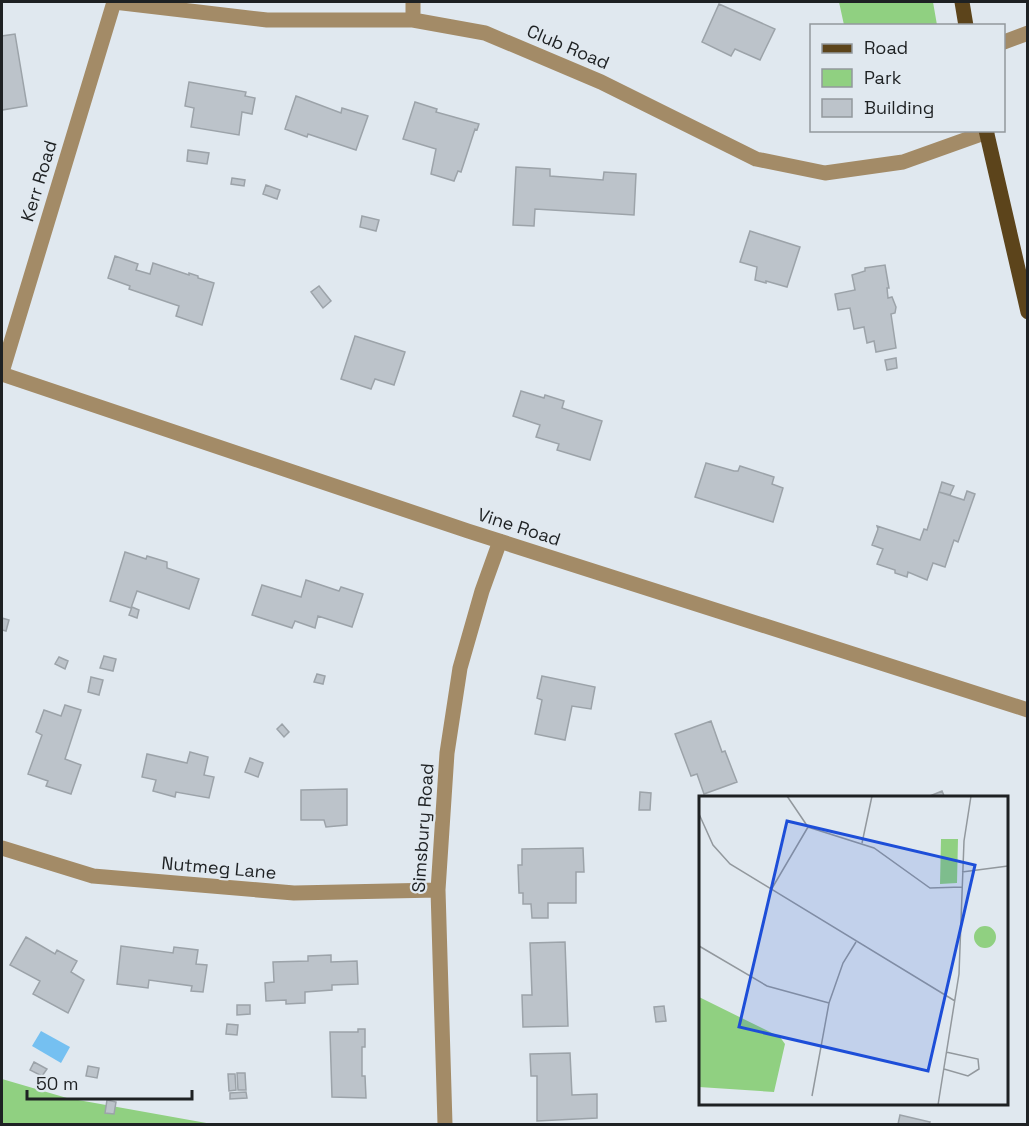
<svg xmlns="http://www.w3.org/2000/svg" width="1029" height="1126" viewBox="0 0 1029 1126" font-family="'Space Grotesk',sans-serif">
	<rect width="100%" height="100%" fill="#e0e8ef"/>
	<path fill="#90d081" d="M839,2H933L937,25H844Z
		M2,1079L67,1098L212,1124H2Z"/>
	<path fill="#75c0f1" d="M41,1031L70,1047L61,1063L32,1046Z"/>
	<path fill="#bcc3ca" stroke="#9ca3a9" stroke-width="1.5" d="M719,4L775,29L760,60L735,49L731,56L702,42Z
		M15,34L27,106L2,110V36Z
		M189,82L246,92L245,96L255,98L252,114L242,112L239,135L191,127L194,108L185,106Z
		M296,96L341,113L342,108L368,116L356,150L308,134L307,137L285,129Z
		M415,102L437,109L436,112L479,124L477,130L475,129L461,172L458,171L454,181L431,174L436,149L403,139Z
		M188,150L209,153L207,164L187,161Z
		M516,167L550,169V176L603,180L604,172L636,174L634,215L535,209L534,226L513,225Z
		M232,178L245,180L244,186L231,184Z
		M266,185L280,190L277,199L263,194Z
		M362,216L379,220L376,231L360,227Z
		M750,231L800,247L787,287L766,281V283L755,280L757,267L740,262Z
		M115,256L138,264L136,270L150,274L153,263L189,275V273L198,276V278L214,283L202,325L176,316L179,306L129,289L130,286L108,278Z
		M885,265L889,288H887L888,298L892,297L896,307L895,313L891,314L896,348L876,352L874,341L867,343L864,327L854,329L850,308L838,310L835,294L855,290L852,275L865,271V268Z
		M319,286L331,301L323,308L311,292Z
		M355,336L405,352L394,385L375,379L371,389L341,379Z
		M896,358L897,368L887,370L885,360Z
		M521,391L544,398L545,395L564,401L562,408L602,421L590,460L557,450L559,444L536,437L540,425L513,416Z
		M706,463L734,471H738L740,466L774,477L772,484L783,488L773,522L695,497Z
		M942,482L954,486L950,495L939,492Z
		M967,491L975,494L958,542L954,540L945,567L933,563L927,580L908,572L907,577L895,573V570L877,564L883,549L872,545L878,529L877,526L920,540L924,529L927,530L939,492L964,500Z
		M125,552L146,559L147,556L167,562V568L199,579L189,609L137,591L131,608L110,601Z
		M306,580L339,591L341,587L363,594L352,627L318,616L315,628L295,621L292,628L252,615L262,585L301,597Z
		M132,607L139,610L137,618L129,615Z
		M2,618L9,620L6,631L2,630Z
		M104,656L116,659L113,671L100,668Z
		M59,657L68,661L65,669L55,664Z
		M317,674L325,676L323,684L314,682Z
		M542,676L595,687L591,709L572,706L565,740L535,734L542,700L537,698Z
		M91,677L103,680L99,695L88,692Z
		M65,705L81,710L65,759L81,765L71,794L46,786L48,781L28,774L42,735L36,732L44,710L61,716Z
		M711,721L722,752L725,751L737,782L704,794L697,774L691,776L675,734Z
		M282,724L289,732L284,737L277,729Z
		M190,752L208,757L204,775L214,777L209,798L176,792L175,797L153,791L156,780L142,777L147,754L187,763Z
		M250,758L263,763L258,777L245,772Z
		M347,789V825L326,827L324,820H301V790Z
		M942,791L945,798H925Z
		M640,792L651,793L650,810H639Z
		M583,848L584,872H576V903H548V918H532L531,904H523V893H519L518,865H522V849Z
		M26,937L55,954L57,950L77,961L71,972L84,980L68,1013L33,994L40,981L10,965Z
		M565,942L568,1026L523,1027L522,995H532L530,943Z
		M121,946L173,953L174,947L198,950L196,964L207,965L203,992L191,991L192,986L149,980L148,988L117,984Z
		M331,955V962L357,961L358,984L332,985V990L305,992V1003L286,1004V1000L266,1001L265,983L274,982L273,962L308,961V956Z
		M237,1005H250V1014L237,1015Z
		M664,1006L666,1021L656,1022L654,1007Z
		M227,1024L238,1025L237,1035L226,1034Z
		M358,1029H365V1047H362V1076H365L366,1098L332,1097L330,1032H358Z
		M570,1053L572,1095L597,1094V1118L537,1121V1076H531L530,1054Z
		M34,1062L47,1069L42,1076L30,1070Z
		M88,1066L99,1068L97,1078L86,1076Z
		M237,1073H245L246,1090H238Z
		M228,1074H235L236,1090L229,1091Z
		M246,1092L247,1098L230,1099V1093Z
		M107,1100L116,1102L114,1114L105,1113Z
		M900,1115L930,1122L929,1124H898Z"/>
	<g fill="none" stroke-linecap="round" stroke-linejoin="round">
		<path stroke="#a38b67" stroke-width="15" d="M114,2L267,20H413L485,33L601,82L756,159L825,173L903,162L987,132
			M413,2V20
			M1004,42L1028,33
			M2,372L114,2
			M2,374L468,531L1028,710
			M2,848L93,876L294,893L438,890
			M445,1124L438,890L447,753L460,668L482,591L500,541"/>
		<path stroke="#5c441b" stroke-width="15" d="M962,2L966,26
			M986,130L1028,312"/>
	</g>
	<g text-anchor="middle" stroke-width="4.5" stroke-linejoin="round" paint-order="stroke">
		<g font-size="18" fill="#1e2123" stroke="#e0e8ef">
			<text transform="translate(568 47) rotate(23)" y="6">Club Road</text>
			<text transform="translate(39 181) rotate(-73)" y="6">Kerr Road</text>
			<text transform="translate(519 527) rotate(18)" y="6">Vine Road</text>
			<text transform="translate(423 828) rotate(-86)" y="6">Simsbury Road</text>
			<text transform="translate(219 868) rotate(5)" y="6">Nutmeg Lane</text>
		</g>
	</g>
	<g transform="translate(699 796)">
		<rect width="309" height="309" fill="#e0e8ef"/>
		<path d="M242,43H259L258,87L241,88ZM275 141a11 11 0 1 1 22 0a11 11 0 1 1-22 0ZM0,201L81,241L86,248L75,296L0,291Z" fill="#90d081"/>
		<path fill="none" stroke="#92989d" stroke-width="1.5" d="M88,0L109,31L175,52L231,92L263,91M0,18L14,49L31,68L256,205M163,47L173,0M263,76L309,70M72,94L109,31M0,150L68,190L130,207M245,273L269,280L280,273L279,263L247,256M113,300L130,207L144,167L157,146M239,309L260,178L265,45L272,0"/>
		<path fill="#1d4ed8" fill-opacity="0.15" stroke="#1d4ed8" stroke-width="3" d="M88,25L276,69L229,275L40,231Z"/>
		<rect width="309" height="309" fill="none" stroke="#1e2123" stroke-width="3"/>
	</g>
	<rect width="1029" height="1126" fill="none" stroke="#1e2123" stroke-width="6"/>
	<rect x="810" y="24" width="195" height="108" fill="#e0e8ef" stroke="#92989d" stroke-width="1.5"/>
	<rect x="822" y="44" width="30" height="9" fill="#5c441b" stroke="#92989d" stroke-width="1.5"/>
	<text x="864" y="54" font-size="18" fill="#1e2123">Road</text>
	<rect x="822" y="69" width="30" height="18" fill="#90d081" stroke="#92989d" stroke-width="1.5"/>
	<text x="864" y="84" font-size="18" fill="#1e2123">Park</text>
	<rect x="822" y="99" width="30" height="18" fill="#bcc3ca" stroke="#92989d" stroke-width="1.5"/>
	<text x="864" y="114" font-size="18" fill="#1e2123">Building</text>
	<path d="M27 1090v9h165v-9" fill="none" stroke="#1e2123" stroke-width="3"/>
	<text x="36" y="1090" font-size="18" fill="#1e2123" stroke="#e0e8ef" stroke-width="4.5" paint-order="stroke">50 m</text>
</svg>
